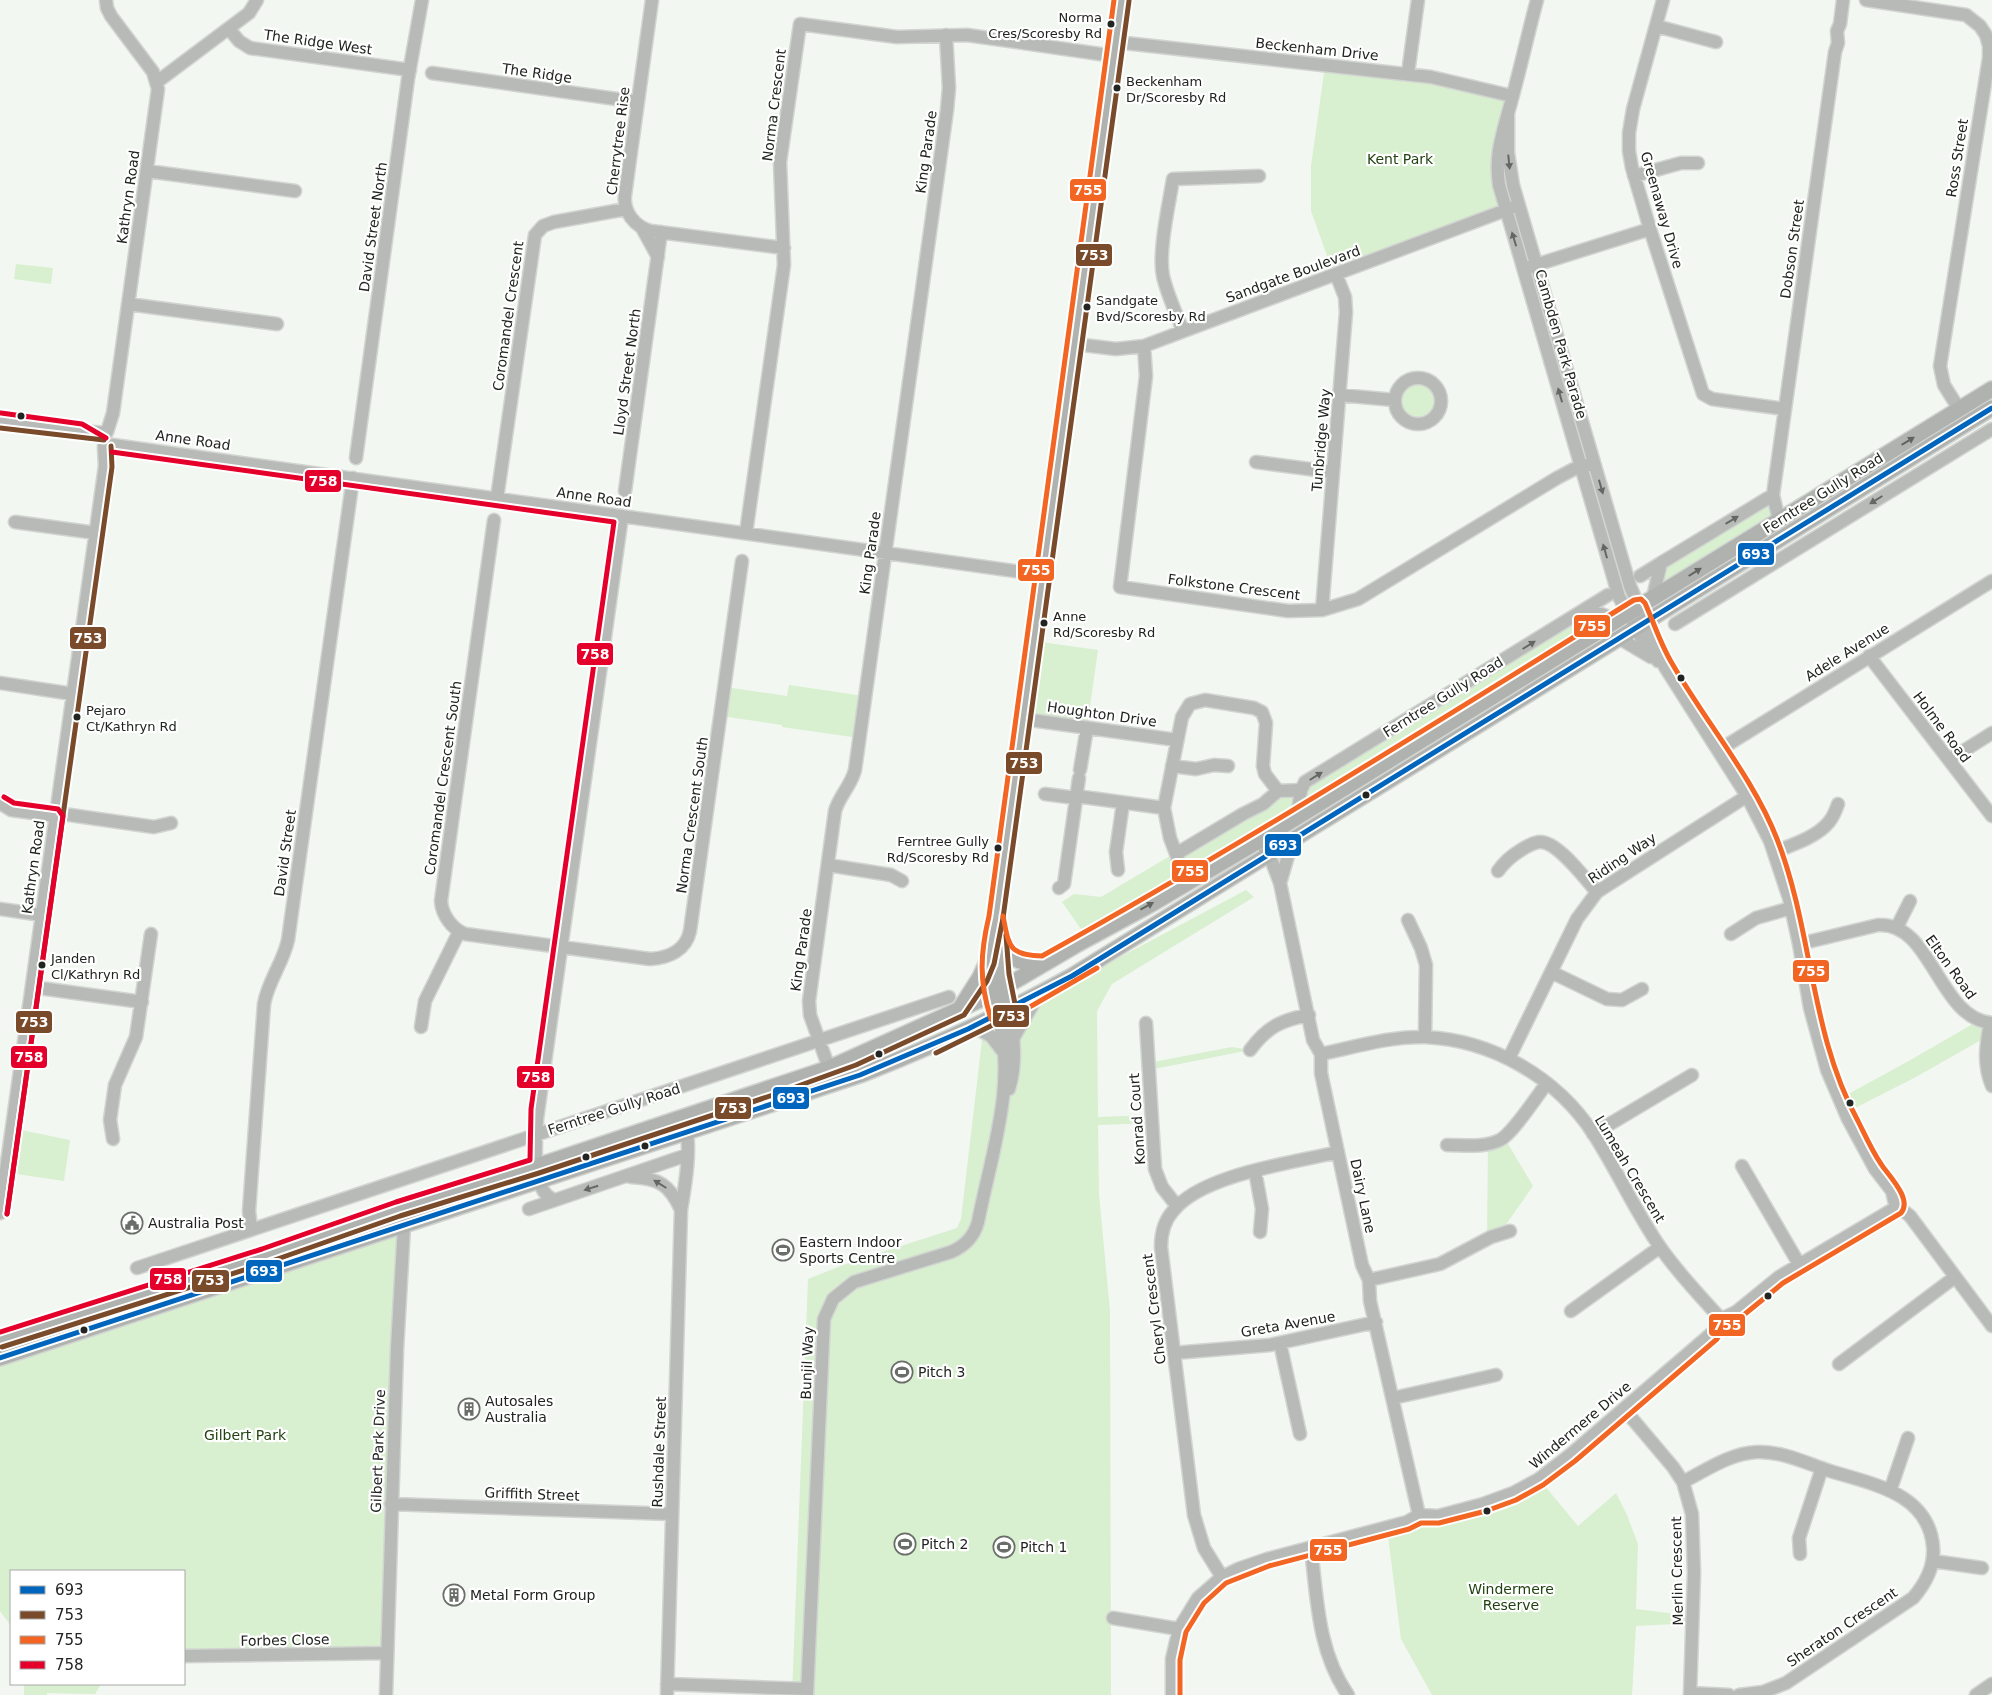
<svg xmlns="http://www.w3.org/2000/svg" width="1992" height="1695" viewBox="0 0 1992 1695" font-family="'DejaVu Sans',sans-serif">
	<rect width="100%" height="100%" fill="#f2f7f1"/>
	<path fill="#d8efd0" d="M1325,66L1512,96L1499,140L1505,210L1334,275L1311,211V166Z
		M16,264L53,268L51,284L14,279Z
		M1395 401a23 23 0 1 1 46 0a23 23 0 1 1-46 0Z
		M1773,495L1779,520L1653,597L1661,563Z
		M1586,609L1615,620L1088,939L1062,902L1074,894L1101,897L1274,794L1300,790Z
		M1034,641L1098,650L1087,728L1023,719Z
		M789,685L864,696L859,738L782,727V725L721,716L725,687L787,696Z
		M1246,890L1254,897L1112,984L1097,1011L1098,1117L1151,1115L1152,1123L1098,1125L1099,1194L1110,1311L1111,1695H792L808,1279L851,1262L957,1228L961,1219L982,1040L1094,971Z
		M1978,1021L1985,1022L1988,1036L1916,1077L1845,1113L1839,1099L1907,1062Z
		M1232,1047L1250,1050L1149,1070L1148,1063Z
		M16,1129L70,1140L64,1181L10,1173Z
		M1504,1137L1533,1186L1500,1233L1487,1239L1488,1143Z
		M404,1226L387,1653L184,1656V1571H11V1626L0,1611V1358Z
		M1539,1479L1578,1526L1616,1493L1627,1515L1638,1544L1636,1609L1693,1616V1623L1636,1626L1632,1695H1432L1401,1639L1387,1528L1431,1516Z
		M24,1684H101L95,1694L47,1693V1695H24Z"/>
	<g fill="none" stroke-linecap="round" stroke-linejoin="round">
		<g stroke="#d1d4d0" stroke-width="15">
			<path id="minor" d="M106,0L107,8L111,16L153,72L158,89L113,413L107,432
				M652,0L625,195C623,212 635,227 651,231L784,248
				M1537,0C1527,37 1519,75 1508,113C1501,139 1495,156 1499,185L1619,597L1642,639L1658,661
				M1663,0L1633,109L1629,133V151L1632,168L1650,229L1703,394L1712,399L1785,409
				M1866,0L1966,15L1980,26L1986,35L1989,46V58L1940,366L1944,385L1959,409
				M1656,26L1716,42
				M229,29L239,41L250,48L410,70
				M1116,42L1431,77L1512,96
				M432,73L638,102
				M1408,73L1418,0
				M157,82L249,13L257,0
				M1508,113V153L1513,185L1630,586L1665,667L1747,796L1770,841L1789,898L1799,944L1810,1008L1827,1070L1848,1119L1875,1169L1892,1191L1895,1204L1910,1216L1992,1326
				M147,171L295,191
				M1634,176L1681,163H1698
				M642,228L658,257
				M1529,267L1650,229
				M128,304L277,324
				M1183,331C1176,313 1167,294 1163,276C1158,252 1169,204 1173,179L1259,176
				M1075,344L1116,349L1144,346L1514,207
				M1144,346L1146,376L1120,587L1288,611L1322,610L1358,599L1557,478L1574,469L1594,463
				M1395 401a23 23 0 1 1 46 0a23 23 0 1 1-46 0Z
				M1340,395L1394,400
				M0,420L80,431L105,433
				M113,445L1043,575
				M356,458L408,79L422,0
				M1256,462L1332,472
				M625,491L661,232
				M497,498L535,235L543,226L554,222L626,209
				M494,520L441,901C442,915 452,929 465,934L650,959C669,958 686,950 690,931L742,561
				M1779,520L1773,495L1835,52L1838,43L1837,31L1840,24L1843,0
				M15,522L96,533
				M746,533L784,265L780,162L800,24L897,37L967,35L1114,56
				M1640,576L1661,563
				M1653,597L1661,563L1773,495
				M1586,609L1604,615L1615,620
				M1322,610L1346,312L1345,297L1336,274
				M1675,624L1992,429
				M1617,639L1624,641L1651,657
				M1869,656L1992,816
				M0,683L73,694
				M1023,719L1177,740
				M1719,750L1992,581
				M1949,760L1992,733
				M1172,766L1196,769L1214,765L1228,766
				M1080,770L1087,728
				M1045,794L1076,798
				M1076,796L1164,808
				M0,803L11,810L56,816
				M56,813L154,827L171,823
				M1297,817L1301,790L1305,782L1608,595
				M1260,840L1272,862L1280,883L1313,1040L1321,1054V1073L1362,1265L1369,1280L1370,1301L1419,1515
				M1774,852C1792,845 1817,837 1829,822C1833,817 1836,810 1838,804
				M1176,854L1243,814L1263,804L1278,791L1301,790
				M828,865L891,875L902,881
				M1118,870L1116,852L1123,803
				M1498,871C1505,861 1511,856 1521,850C1527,846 1532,843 1539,842C1557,840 1585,879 1597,892
				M1190,881L1180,864L1170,838L1164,808L1182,717L1190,704L1205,700L1254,708L1262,712L1266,723L1263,766L1265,774L1278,791
				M1280,883L1293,839
				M1059,888L1064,884L1079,778
				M0,909L42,915
				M1408,920L1421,948L1426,965L1425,1037
				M1897,927L1910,901
				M1731,934L1756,918L1791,908
				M1799,944L1878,925C1932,921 1938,1019 1992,1023
				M1551,972L1607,999L1622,1000L1642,989
				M32,987L142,1002
				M1146,1023L1155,1169L1162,1187L1177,1206
				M1990,1023C1986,1046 1983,1064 1992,1086
				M421,1027L425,1001L459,932
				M974,1027L991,1036L1004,1053
				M1014,1037L1039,994
				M1250,1050C1267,1027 1281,1020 1309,1015
				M1321,1054C1355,1047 1391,1036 1425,1037C1492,1040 1556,1077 1593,1133C1617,1170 1635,1211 1660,1247C1678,1273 1700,1296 1721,1319
				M1509,1058L1577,919L1597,892L1747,796
				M829,1068L810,1015L809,1001L835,811C839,796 851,786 855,770L947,110L949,88L946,35
				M1009,1089C1017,1063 1014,1037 1009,1010
				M1593,1134L1692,1075
				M113,1139L110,1120L115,1085L136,1037L151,934
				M1447,1145C1464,1145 1484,1148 1500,1140C1513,1133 1537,1096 1547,1083
				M1742,1166L1799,1264
				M1255,1171L1262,1209L1260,1232
				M631,1177C659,1178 670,1185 681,1210
				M555,1200C530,1193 536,1140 537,1119L622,516
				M529,1209L687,1155
				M0,1213L105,466L104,446
				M251,1229L249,1211L264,1004C268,981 283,963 288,940L353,478
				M137,1268L949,997
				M1369,1280L1440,1264L1491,1237L1510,1231
				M1571,1311L1660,1247
				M1280,1343L1300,1434
				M1174,1353L1270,1345L1376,1322
				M1839,1364L1955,1277
				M1393,1398L1496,1375
				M1624,1409L1673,1467L1683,1482L1692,1514L1694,1573L1690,1695
				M1683,1482C1706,1470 1731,1453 1757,1452C1782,1451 1806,1463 1830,1471C1872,1484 1928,1493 1933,1546C1935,1566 1926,1583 1913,1598L1786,1683L1763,1692L1739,1695
				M1890,1491L1908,1438
				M391,1504L672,1514
				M1311,1548C1317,1599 1318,1652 1348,1695
				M1800,1554L1799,1538L1822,1468
				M1933,1561L1982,1568
				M1222,1577L1204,1548L1194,1515L1161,1247C1161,1234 1164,1221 1173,1211C1202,1174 1293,1163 1338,1152
				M1113,1618L1179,1629
				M184,1656L387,1653
				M667,1684L807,1689
				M1690,1693L1729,1695
				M386,1695L397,1349L404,1226L401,1218
				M667,1695L681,1210C685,1186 692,1147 685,1124
				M807,1695L824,1319L833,1299L854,1282L951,1252C965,1246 974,1237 978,1222C991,1155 1017,1084 998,1016
				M1172,1695V1659L1179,1629L1198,1598L1222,1577L1238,1569L1267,1559L1407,1522L1419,1515L1438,1516L1483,1504L1513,1493L1539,1479L1570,1455L1712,1333L1721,1319L1736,1312L1779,1277L1897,1207
				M1976,1695L1992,1684"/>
		</g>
		<g stroke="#d1d4d0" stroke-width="18">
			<path id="major" d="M997,926L1001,946L1002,975L1009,1010
				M1001,946C1014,963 1023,963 1044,964
				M994,1003C984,973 989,947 996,917L1122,0
				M959,1010L980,977L986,964
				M0,1340L264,1256L398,1209L537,1166L829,1068L991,995L1078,944L1150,905L1260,840L1992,389
				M0,1358L860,1075C933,1047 1003,1014 1072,976L1992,408"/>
		</g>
		<use href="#minor" stroke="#b7bab7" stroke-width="12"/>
		<use href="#major" stroke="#afb2af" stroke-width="15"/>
		<g stroke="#fff" stroke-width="9">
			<path id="bus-1" d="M0,1358L860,1075L968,1029L1072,976L1992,408"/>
		</g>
		<g stroke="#fff" stroke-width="9">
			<path id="bus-2" d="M0,428L104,440
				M936,1053L1015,1014L1016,1009L1009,974L1006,935
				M7,1214L112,467L111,446
				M2,1347L266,1263L400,1216L539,1173L776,1094L856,1065L964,1015L987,981L994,964L1003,918L1129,1"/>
		</g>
		<g stroke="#fff" stroke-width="9">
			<path id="bus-3" d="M1003,916C1009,946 1008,955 1042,956C1244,844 1438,721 1634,600L1641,599L1645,603C1654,623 1661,646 1673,665C1705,721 1754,779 1777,839C1813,931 1810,1034 1858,1121C1865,1135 1872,1151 1881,1164C1888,1175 1913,1199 1901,1213L1783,1283L1740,1318L1726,1325L1717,1339L1575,1461L1543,1485L1516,1500L1486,1511L1439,1523H1421L1409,1529L1269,1566L1226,1583L1204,1603L1186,1632L1180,1660V1695
				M1097,968L1002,1023H996L991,1019C979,982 980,954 989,916L1114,0"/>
		</g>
		<g stroke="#fff" stroke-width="9">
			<path id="bus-4" d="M1,413L82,424L106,438
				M4,797L14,803L58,809L63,816L7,1214
				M0,1332L262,1249L396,1202L530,1160L531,1109L614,522L112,452"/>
		</g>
		<use href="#bus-1" stroke="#0065bd" stroke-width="5"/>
		<use href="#bus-2" stroke="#7a4b2a" stroke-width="5"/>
		<use href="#bus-3" stroke="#f26522" stroke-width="5"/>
		<use href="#bus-4" stroke="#e4002b" stroke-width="5"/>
	</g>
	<defs><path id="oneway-solid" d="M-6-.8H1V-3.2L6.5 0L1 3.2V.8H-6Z" transform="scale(1.25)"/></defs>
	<g fill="#646864">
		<use href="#oneway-solid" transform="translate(1509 162) rotate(84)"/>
		<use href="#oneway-solid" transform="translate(1514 239) rotate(-107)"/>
		<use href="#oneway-solid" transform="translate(1560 395) rotate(-106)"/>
		<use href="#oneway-solid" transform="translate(1601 487) rotate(74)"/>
		<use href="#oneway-solid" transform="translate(1876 500) rotate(148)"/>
		<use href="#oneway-solid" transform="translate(1732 520) rotate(-31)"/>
		<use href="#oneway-solid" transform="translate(1605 551) rotate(-106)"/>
		<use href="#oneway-solid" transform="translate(1529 645) rotate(-32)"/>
		<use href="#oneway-solid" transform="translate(1316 776) rotate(-32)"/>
		<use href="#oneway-solid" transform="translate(660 1184) rotate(-148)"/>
		<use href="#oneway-solid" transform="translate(591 1188) rotate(162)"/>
	</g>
	<g fill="#616460">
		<use href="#oneway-solid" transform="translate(1908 441) rotate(-31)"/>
		<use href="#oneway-solid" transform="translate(1695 572) rotate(-32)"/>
		<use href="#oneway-solid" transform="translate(1147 906) rotate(-29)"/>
	</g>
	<defs>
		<g id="civic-ring" transform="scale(1.125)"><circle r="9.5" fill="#fff" stroke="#6a6e69" stroke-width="1.5"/><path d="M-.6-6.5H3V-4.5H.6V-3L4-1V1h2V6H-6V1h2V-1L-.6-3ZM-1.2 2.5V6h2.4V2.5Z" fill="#6a6e69"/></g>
		<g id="stadium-ring" transform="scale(1.125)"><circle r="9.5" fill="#fff" stroke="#6a6e69" stroke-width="1.5"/><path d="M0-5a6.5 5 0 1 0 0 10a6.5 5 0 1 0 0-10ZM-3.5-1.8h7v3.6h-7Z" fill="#6a6e69"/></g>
		<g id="building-ring" transform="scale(1.125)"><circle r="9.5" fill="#fff" stroke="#6a6e69" stroke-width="1.5"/><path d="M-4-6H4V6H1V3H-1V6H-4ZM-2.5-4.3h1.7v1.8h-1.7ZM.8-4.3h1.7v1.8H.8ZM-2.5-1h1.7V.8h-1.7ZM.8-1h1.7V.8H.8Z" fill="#6a6e69"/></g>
	</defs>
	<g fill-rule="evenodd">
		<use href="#civic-ring" x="132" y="1223"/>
		<use href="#stadium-ring" x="783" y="1250"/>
		<use href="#stadium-ring" x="902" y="1372"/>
		<use href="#building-ring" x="469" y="1409"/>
		<use href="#stadium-ring" x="905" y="1544"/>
		<use href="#stadium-ring" x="1004" y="1547"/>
		<use href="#building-ring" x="454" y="1595"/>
	</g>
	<g fill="#212420" stroke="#fff" stroke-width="2">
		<circle cx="1111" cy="24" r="4.5"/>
		<circle cx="1117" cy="88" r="4.5"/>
		<circle cx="1087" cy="307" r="4.5"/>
		<circle cx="21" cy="416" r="4.5"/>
		<circle cx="1044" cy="623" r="4.5"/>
		<circle cx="1681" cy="678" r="4.5"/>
		<circle cx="77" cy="717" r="4.5"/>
		<circle cx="1366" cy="795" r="4.5"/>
		<circle cx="998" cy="848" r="4.5"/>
		<circle cx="42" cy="965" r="4.5"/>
		<circle cx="879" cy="1054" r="4.5"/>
		<circle cx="1850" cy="1103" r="4.5"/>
		<circle cx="645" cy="1146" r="4.5"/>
		<circle cx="586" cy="1157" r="4.5"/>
		<circle cx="1768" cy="1296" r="4.5"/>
		<circle cx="84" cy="1330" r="4.5"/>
		<circle cx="1487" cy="1511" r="4.5"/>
	</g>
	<g text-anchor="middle" stroke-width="4.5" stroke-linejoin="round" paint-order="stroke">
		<g font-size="13" fill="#212420" stroke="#fff" text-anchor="start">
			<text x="1102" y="22" text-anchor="end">Norma<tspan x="1102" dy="16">Cres/Scoresby Rd</tspan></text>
			<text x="1126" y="86">Beckenham<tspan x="1126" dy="16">Dr/Scoresby Rd</tspan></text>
			<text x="1096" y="305">Sandgate<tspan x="1096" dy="16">Bvd/Scoresby Rd</tspan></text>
			<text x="1053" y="621">Anne<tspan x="1053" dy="16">Rd/Scoresby Rd</tspan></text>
			<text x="86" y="715">Pejaro<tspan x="86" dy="16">Ct/Kathryn Rd</tspan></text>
			<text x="989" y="846" text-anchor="end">Ferntree Gully<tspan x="989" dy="16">Rd/Scoresby Rd</tspan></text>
			<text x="51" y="963">Janden<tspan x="51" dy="16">Cl/Kathryn Rd</tspan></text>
		</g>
		<g font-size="14" fill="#212420" stroke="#fff">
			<text transform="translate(318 42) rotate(8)" y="5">The Ridge West</text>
			<text transform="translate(1317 49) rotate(6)" y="5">Beckenham Drive</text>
			<text transform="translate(537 73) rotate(8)" y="5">The Ridge</text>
			<text transform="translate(774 105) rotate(-83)" y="5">Norma Crescent</text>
			<text transform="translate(618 141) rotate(-83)" y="5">Cherrytree Rise</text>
			<text transform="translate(926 152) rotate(-82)" y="5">King Parade</text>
			<text transform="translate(1957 158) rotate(-81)" y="5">Ross Street</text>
			<text transform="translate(128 197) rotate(-82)" y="5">Kathryn Road</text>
			<text transform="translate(1662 210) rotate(74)" y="5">Greenaway Drive</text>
			<text transform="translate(373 227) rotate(-82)" y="5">David Street North</text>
			<text transform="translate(1792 249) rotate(-82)" y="5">Dobson Street</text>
			<text transform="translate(1293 274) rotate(-20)" y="5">Sandgate Boulevard</text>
			<text transform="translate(508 316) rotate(-82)" y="5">Coromandel Crescent</text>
			<text transform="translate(1561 344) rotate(74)" y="5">Cambden Park Parade</text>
			<text transform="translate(627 372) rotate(-82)" y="5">Lloyd Street North</text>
			<text transform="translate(193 440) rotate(8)" y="5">Anne Road</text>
			<text transform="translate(1321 440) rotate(-85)" y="5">Tunbridge Way</text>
			<text transform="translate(1823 493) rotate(-32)" y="5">Ferntree Gully Road</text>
			<text transform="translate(594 497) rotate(8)" y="5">Anne Road</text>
			<text transform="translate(870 553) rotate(-82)" y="5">King Parade</text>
			<text transform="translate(1234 587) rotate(7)" y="5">Folkstone Crescent</text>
			<text transform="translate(1847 652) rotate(-32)" y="5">Adele Avenue</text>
			<text transform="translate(1443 697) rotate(-32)" y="5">Ferntree Gully Road</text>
			<text transform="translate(1102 714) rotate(8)" y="5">Houghton Drive</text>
			<text transform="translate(1942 727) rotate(53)" y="5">Holme Road</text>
			<text transform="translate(443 778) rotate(-82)" y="5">Coromandel Crescent South</text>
			<text transform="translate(692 815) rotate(-82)" y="5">Norma Crescent South</text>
			<text transform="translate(285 853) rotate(-82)" y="5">David Street</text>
			<text transform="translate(1622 858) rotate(-34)" y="5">Riding Way</text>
			<text transform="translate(33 867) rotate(-82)" y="5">Kathryn Road</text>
			<text transform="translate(801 950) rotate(-82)" y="5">King Parade</text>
			<text transform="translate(1951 967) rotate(54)" y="5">Elton Road</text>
			<text transform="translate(614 1109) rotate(-18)" y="5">Ferntree Gully Road</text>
			<text transform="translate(1137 1119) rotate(-94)" y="5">Konrad Court</text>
			<text transform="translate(1630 1169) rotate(59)" y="5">Lumeah Crescent</text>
			<text transform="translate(1363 1196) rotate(78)" y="5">Dairy Lane</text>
			<text transform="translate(1154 1309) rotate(-97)" y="5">Cheryl Crescent</text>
			<text transform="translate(1288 1324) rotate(-10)" y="5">Greta Avenue</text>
			<text transform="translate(807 1363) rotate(-88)" y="5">Bunjil Way</text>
			<text transform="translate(1580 1425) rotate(-40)" y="5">Windermere Drive</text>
			<text transform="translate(378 1451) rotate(-88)" y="5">Gilbert Park Drive</text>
			<text transform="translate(659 1452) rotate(-88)" y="5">Rushdale Street</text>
			<text transform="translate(532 1494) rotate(2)" y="5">Griffith Street</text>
			<text transform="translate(1677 1571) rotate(-91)" y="5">Merlin Crescent</text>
			<text transform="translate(1842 1627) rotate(-34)" y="5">Sheraton Crescent</text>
			<text transform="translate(285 1640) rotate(-1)" y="5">Forbes Close</text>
		</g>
		<g font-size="14" fill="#214210" stroke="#fff">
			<text x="1400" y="164">Kent Park</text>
			<text x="245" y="1440">Gilbert Park</text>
			<text x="1511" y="1594">Windermere<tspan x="1511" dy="16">Reserve</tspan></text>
		</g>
		<g font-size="14" fill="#212420" stroke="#fff" text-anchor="start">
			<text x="148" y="1228">Australia Post</text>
			<text x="799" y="1247">Eastern Indoor<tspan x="799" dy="16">Sports Centre</tspan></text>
			<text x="918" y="1377">Pitch 3</text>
			<text x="485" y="1406">Autosales<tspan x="485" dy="16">Australia</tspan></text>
			<text x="921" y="1549">Pitch 2</text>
			<text x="1020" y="1552">Pitch 1</text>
			<text x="470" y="1600">Metal Form Group</text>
		</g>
	</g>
	<g stroke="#fff" stroke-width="2">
		<rect x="1069" y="178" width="38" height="24" rx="5" fill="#f26522"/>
		<rect x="1075" y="243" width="38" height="24" rx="5" fill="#7a4b2a"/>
		<rect x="304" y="469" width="38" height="24" rx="5" fill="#e4002b"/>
		<rect x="1737" y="542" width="38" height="24" rx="5" fill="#0065bd"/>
		<rect x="1017" y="558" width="38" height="24" rx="5" fill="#f26522"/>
		<rect x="1573" y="614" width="38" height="24" rx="5" fill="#f26522"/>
		<rect x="69" y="626" width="38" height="24" rx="5" fill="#7a4b2a"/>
		<rect x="576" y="642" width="38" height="24" rx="5" fill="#e4002b"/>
		<rect x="1005" y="751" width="38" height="24" rx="5" fill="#7a4b2a"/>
		<rect x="1264" y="833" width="38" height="24" rx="5" fill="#0065bd"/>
		<rect x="1171" y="859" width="38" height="24" rx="5" fill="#f26522"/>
		<rect x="1792" y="959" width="38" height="24" rx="5" fill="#f26522"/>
		<rect x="992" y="1004" width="38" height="24" rx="5" fill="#7a4b2a"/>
		<rect x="15" y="1010" width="38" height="24" rx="5" fill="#7a4b2a"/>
		<rect x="10" y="1045" width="38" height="24" rx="5" fill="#e4002b"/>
		<rect x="516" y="1065" width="39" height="24" rx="5" fill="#e4002b"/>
		<rect x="772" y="1086" width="38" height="24" rx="5" fill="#0065bd"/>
		<rect x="714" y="1096" width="38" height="24" rx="5" fill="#7a4b2a"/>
		<rect x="245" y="1259" width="38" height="24" rx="5" fill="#0065bd"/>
		<rect x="149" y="1267" width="38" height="24" rx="5" fill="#e4002b"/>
		<rect x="191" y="1269" width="39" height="24" rx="5" fill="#7a4b2a"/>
		<rect x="1708" y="1313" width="38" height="24" rx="5" fill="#f26522"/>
		<rect x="1309" y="1538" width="39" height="24" rx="5" fill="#f26522"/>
	</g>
	<g font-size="14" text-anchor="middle" font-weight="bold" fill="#fff">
		<text x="1088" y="195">755</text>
		<text x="1094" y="260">753</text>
		<text x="323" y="486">758</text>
		<text x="1756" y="559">693</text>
		<text x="1036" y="575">755</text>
		<text x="1592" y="631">755</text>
		<text x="88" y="643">753</text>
		<text x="595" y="659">758</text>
		<text x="1024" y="768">753</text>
		<text x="1283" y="850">693</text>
		<text x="1190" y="876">755</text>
		<text x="1811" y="976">755</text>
		<text x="1011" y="1021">753</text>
		<text x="34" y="1027">753</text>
		<text x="29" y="1062">758</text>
		<text x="536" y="1082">758</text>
		<text x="791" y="1103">693</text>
		<text x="733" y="1113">753</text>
		<text x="264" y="1276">693</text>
		<text x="168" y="1284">758</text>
		<text x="210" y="1285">753</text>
		<text x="1727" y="1330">755</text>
		<text x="1328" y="1555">755</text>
	</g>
	<rect x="10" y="1570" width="175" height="115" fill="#ffffff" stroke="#a6a7a6"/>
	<rect x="20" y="1586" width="25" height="8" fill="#0065bd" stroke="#a6a7a6"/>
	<text x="55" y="1595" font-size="15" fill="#212420">693</text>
	<rect x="20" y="1611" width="25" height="8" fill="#7a4b2a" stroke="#a6a7a6"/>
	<text x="55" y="1620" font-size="15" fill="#212420">753</text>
	<rect x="20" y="1636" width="25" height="8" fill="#f26522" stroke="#a6a7a6"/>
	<text x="55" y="1645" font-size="15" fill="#212420">755</text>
	<rect x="20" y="1661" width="25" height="8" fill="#e4002b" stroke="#a6a7a6"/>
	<text x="55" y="1670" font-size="15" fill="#212420">758</text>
</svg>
